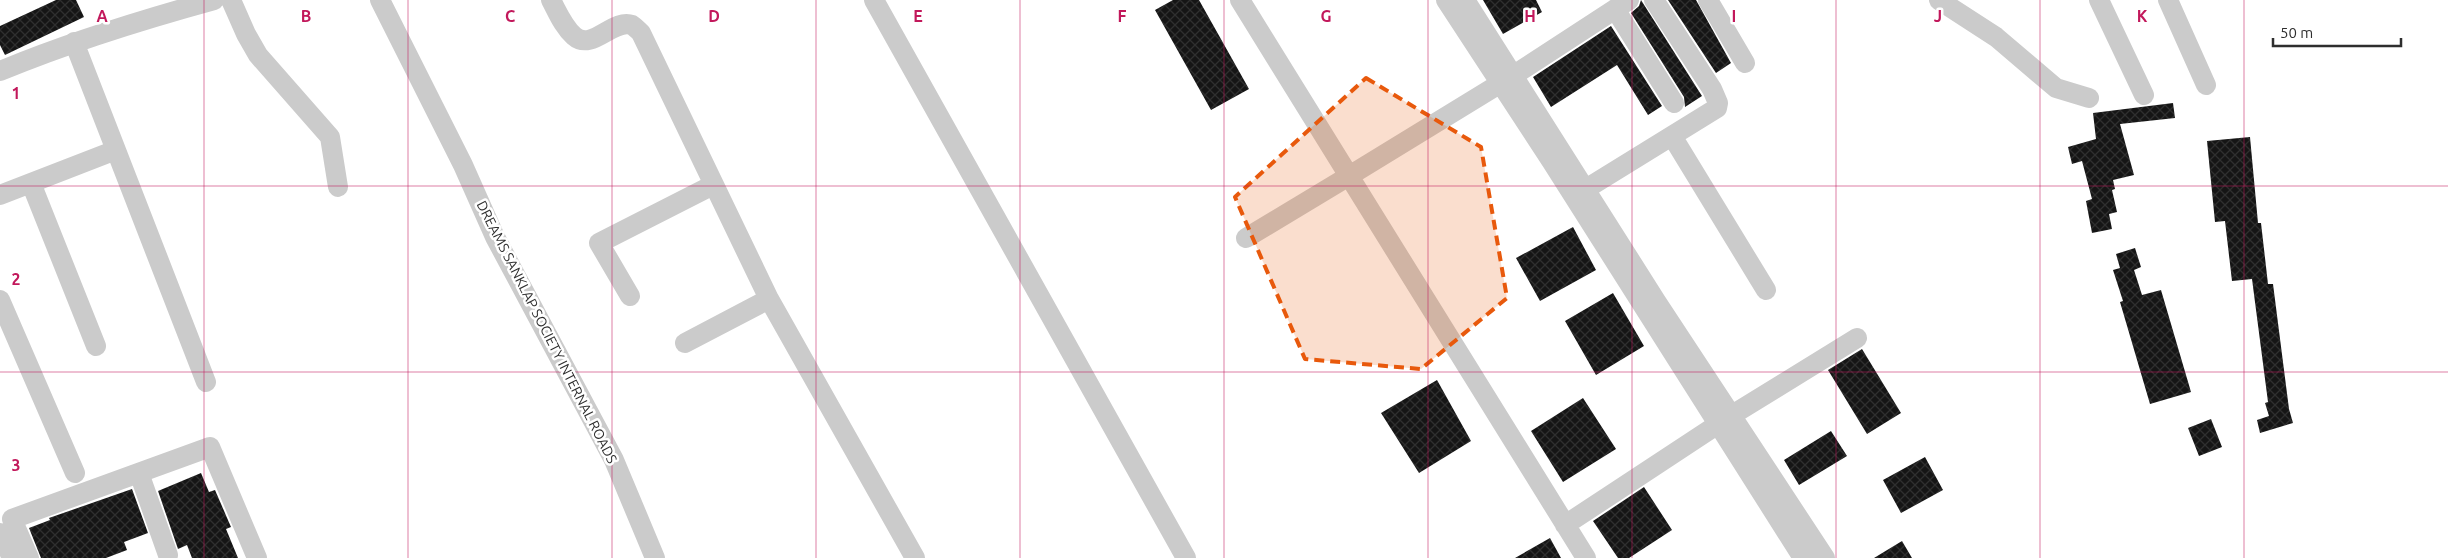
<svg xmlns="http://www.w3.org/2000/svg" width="2448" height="558" viewBox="0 0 2448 558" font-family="Ubuntu,sans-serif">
	<defs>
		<pattern id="building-cross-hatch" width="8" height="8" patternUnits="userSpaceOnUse" patternTransform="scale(1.25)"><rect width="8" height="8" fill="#151515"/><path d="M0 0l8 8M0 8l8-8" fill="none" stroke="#2f2f2f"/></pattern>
	</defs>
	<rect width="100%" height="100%" fill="#fff"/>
	<path fill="url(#building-cross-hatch)" d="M56,0H76L84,17L5,55L0,45V26Z
		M1173,0H1199L1249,89L1211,110L1155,10Z
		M1483,0H1536L1542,12L1503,34Z
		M1641,0L1702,96L1685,107L1684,97L1631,13L1639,6Z
		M1668,0H1696L1731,63L1716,73Z
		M1611,26L1662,106L1648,115L1617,65L1551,107L1533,77Z
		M2173,103L2175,118L2120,124L2134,175L2113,180L2115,189L2112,190L2117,212L2109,214L2112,229L2092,233L2086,201L2092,199L2082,161L2072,164L2068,147L2096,139L2093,113Z
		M2250,137L2258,223H2261L2268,284H2273L2289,409L2293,423L2260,433L2257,420L2269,416L2265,403L2268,402L2252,279L2232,281L2225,221L2215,222L2207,141Z
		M1573,227L1596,270L1540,301L1516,258Z
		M2135,248L2141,267L2134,270L2142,295L2161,290L2191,392L2150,404L2120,302L2123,301L2113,270L2120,268L2116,254Z
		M1613,293L1644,346L1596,375L1565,321Z
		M1862,349L1901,413L1867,434L1828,370Z
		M1437,380L1471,441L1419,473L1381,413Z
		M1583,398L1616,449L1563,482L1531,431Z
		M2211,419L2222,447L2199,456L2188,428Z
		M1831,431L1847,456L1799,485L1784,460Z
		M1925,457L1943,490L1901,513L1883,480Z
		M201,473L209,492L215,490L231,527L226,529L238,558H192L187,545L178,549L158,491Z
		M1644,487L1672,530L1629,558H1618L1593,521Z
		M132,489L148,533L124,542L127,550L106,558H41L29,528L50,520L49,518Z
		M1550,538L1561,558H1515Z
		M1902,541L1912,558H1874Z"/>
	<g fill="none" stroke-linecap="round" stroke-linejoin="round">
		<path stroke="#cbcbcb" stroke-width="20" d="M231,0L246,34L258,55L330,137L338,187
			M380,0L463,165L495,237L614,460L655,558
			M551,0C558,13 563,26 574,36C592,52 613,18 632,25C635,27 639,31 641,33L769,299L685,343
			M874,0L1186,558
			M1240,0L1349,176L1514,75L1629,0
			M1446,0L1552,162L1803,558
			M1465,0L1656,301L1825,558
			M1708,0L1745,63
			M1939,0L1996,37L2056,88L2089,98
			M2099,0L2144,95
			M2168,0L2206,85
			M1615,9L1674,103
			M74,42L206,382
			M0,71C70,42 141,20 214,0
			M1672,136L1766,290
			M31,183L96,346
			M0,195L116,150
			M1576,195L1717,108L1718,103L1712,89L1654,0
			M1246,238L1349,176L1586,558
			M630,296L599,243L713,185
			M769,299L915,558
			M0,300L75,473
			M139,473L168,555
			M1565,525L1732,415L1857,338
			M0,533L12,558
			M29,558L12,519L210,447L257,558"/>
	</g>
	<path fill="#e8590c" fill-opacity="0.2" stroke="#e8590c" stroke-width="4" stroke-dasharray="10 6" stroke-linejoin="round" d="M1366,78L1481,147L1507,298L1421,369L1305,359L1235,197Z"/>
	<path fill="none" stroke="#c2185b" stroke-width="1" stroke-opacity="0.55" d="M204,0V558M408,0V558M612,0V558M816,0V558M1020,0V558M1224,0V558M1428,0V558M1632,0V558M1836,0V558M2040,0V558M2244,0V558M0,186H2448M0,372H2448"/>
	<g text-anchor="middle" stroke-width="5" stroke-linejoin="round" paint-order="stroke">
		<g font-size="14" fill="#2e2e2e" stroke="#fff">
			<text transform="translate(547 332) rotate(63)" y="5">DREAMS SANKLAP SOCIETY INTERNAL ROADS</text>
		</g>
	</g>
	<g font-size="16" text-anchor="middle" font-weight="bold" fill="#c2185b" stroke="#fff" stroke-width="5" stroke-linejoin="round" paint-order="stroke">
		<text x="102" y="22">A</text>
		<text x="306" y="22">B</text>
		<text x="510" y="22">C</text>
		<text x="714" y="22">D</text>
		<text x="918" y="22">E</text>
		<text x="1122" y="22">F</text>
		<text x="1326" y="22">G</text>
		<text x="1530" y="22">H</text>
		<text x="1734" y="22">I</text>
		<text x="1938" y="22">J</text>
		<text x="2142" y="22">K</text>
		<text x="16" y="99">1</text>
		<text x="16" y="285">2</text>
		<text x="16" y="471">3</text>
	</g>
	<path d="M2273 38v8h128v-8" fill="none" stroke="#2e2e2e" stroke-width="2.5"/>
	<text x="2280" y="38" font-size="15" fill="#2e2e2e" stroke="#ffffff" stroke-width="4" paint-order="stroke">50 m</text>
</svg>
